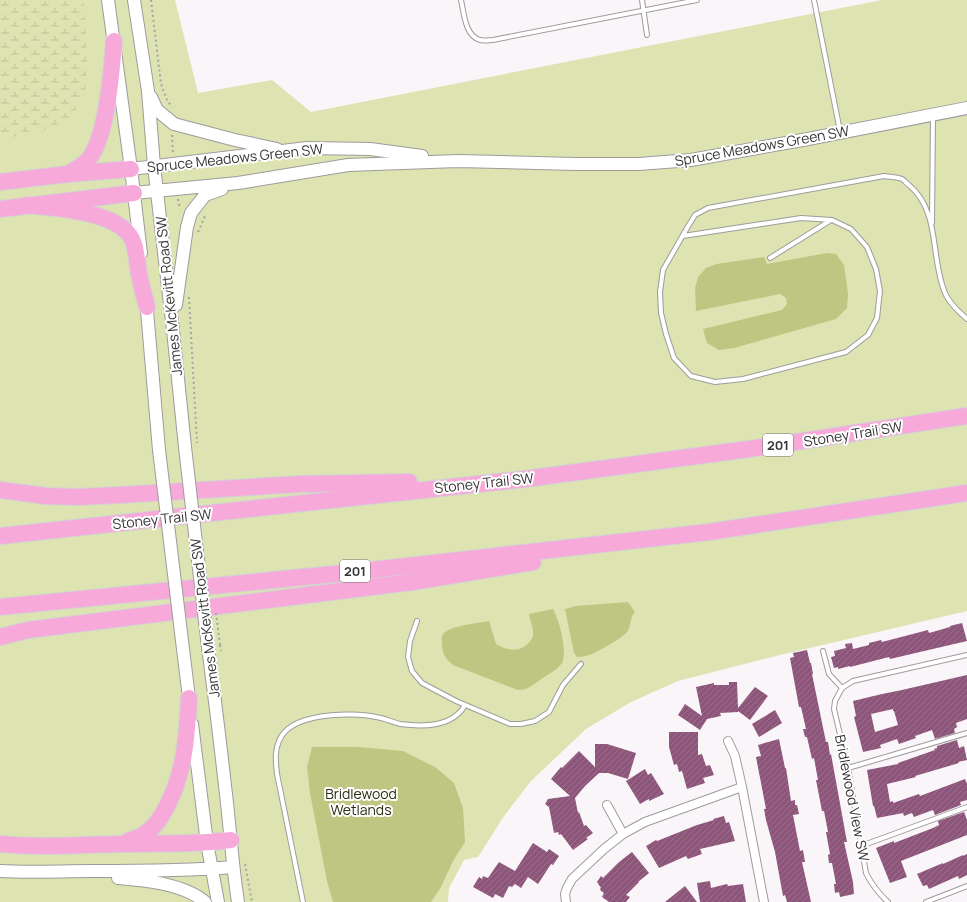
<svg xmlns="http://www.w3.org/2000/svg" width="967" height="902" viewBox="0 0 967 902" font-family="Manrope,sans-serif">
	<defs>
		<pattern id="wetland-marsh" width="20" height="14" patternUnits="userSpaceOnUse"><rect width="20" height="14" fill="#dde3b1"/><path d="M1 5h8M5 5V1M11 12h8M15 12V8" fill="none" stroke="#bec399"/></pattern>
		<pattern id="building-hatch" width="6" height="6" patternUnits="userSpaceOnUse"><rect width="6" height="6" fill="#8e557a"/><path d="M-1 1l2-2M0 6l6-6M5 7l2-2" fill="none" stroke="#9b708c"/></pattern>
	</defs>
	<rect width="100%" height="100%" fill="#faf5f8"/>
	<path fill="#dde3b1" d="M0,0H175L198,93L272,80L311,112L882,0H967V611L780,655L678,681L631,702L586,729L531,781L504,816L478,857L464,860L449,888L448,902H0Z"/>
	<path fill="url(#wetland-marsh)" d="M0,0H84L87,66L85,93L72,116L46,130L0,140Z"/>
	<path fill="#bec682" d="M827,253L836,254L844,265L848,294L847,308L836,319L734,348L719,350L707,343L703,329L782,310L787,304L786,298L780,294L696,311L695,288L698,277L706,268L717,264L764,257L767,264Z
		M628,602L635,612C629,618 632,625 627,632C624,637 596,653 589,655C585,656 581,657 577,657L574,653L565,609L576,606Z
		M553,609C559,620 568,651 562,663C557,670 547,675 540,680C533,685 527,690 518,690L453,665C446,659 443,655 442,646C442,642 441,637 443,634C449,626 479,623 489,621L496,644C505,649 515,653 525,646C528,644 532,640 533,636C534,630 530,620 529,614Z
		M312,747H358L403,751L435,767L454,783L463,808L465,842L453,861L441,887L431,902H333L327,881L310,793L307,767Z"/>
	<path fill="url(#building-hatch)" fill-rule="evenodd" d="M962,623L967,641L890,659L889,657L850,667V666L838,669V667L834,668L831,657L835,656L834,651L846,648L845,644L852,643L853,649L869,645V643L881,640L882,642L928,630L929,633L950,627V626Z
		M807,650L810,663H811L813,674H812L826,742H828L830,755L831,754L847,842H844L853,882L854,894L840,897L839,892L835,893L834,884H836L832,863H829L828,855L830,854L826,832H828L824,811H822L816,780H818L814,758L812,759L807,737H805L803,729H806L801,707H799L790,658L794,657L793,653Z
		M967,675V719L956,723L957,727L954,729L955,733L935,739L932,730L915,736L916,738L899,744L897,739L880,745L881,748L863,752L854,717L856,716L853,701L882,694L902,690ZM893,709V711H894L898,725L875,732L871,714Z
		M729,682H737L738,708L755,687L768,696L750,720L738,711V712L720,713L721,716L707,719L700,730L678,715L685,704L702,716L696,687L714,683V685H729Z
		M775,710L782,723L759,737L752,724Z
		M669,732H698V755L702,754L706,766L710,765L714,775L703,778L705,783L687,789L682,771L679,772L677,764L674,765L669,747Z
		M779,739L785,768H786L791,801L795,800V805H797L799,814L793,815L800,851L803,850L805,862H802L811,902H787L785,895L783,896L775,852L766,820L764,809H766L756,757L761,756L758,745Z
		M957,740L959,748L964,746L967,760L958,762L959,763L915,776L916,777L887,784L890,802L893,801V803L919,794L920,796L965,779L967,784V800L960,802L961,805L935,815L933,810L914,817L912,813L904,816L903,813L877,818L874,806H873L867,770L898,764V763L935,750L934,749L937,748V746Z
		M595,744H607L636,753L628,779L608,773H599L585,786L575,798L578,813L579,812L584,826L586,825L593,833L586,838L588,839L573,850L561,834L559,835L558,832L554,833L549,807L545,804L548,799L570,796L551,779L561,767L562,768L579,751L595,767Z
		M645,769L648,775L651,773L664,794L649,801V799L640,804L626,781Z
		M964,812L967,820V835L901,861L907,877L890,883L876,848L894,841V843L933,828L939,825L938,821Z
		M724,816L726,823L729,822L730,825L735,841L700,849L702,854L688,859L686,856L659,868L646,846L656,840L657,841L697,825L714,820L713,819Z
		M533,843L547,852L549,849L559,856L553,865L551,864L538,884L528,877L521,888L515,884L512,887L509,886L503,898L495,894L493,898L473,887L479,877L482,879L483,876L488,878L499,862L515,871Z
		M632,852L649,873L638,882H639L626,895L630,897L626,902H609L602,897L604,893L601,891L600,889L601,888L597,882L601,876L603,878L619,862Z
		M967,854V875L959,879L958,876L929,889L927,885L923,886L917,874L943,863V864L963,855V856Z
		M710,881L711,888L727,884L728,886L743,884L746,902H700L697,883Z
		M685,886L697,902H665Z"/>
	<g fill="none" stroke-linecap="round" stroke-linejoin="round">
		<g stroke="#9f9b9d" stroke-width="6">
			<path id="lane" d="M461,0C464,13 465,36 480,40C484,41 489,40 493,40L697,0
				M642,0L647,35
				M814,0L840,131
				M932,223L933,116
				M683,236L801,218L832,220L851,229L867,247L876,269L880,291L877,318L868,335L846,352L743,379L715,382L691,376L674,358L666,334L661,313L660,292L663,270L687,228L695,215L708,208L884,176C889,177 897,177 902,179C904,180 907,184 909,185C941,212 930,258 945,293C949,303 959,312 967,319
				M770,258L831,220
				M417,621L410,641L408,657L412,671L422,683L456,701L510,724H521L535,721L549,712L563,685L581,664
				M823,651L829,674L842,688L835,701L834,709L848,768L866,873C872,885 878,893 888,902
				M842,688L853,681L967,655
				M848,768L967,733
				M861,846L967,807
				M303,902L277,774C276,763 274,752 279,741C290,712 351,712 376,717C384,718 392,722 400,724C422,727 453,727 465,705
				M926,902L967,886"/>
		</g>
		<g stroke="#9f9b9d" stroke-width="10">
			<path id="street" d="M728,741L735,756L742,787
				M607,805L623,834
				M566,902L565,894L567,888L572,879L604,849L623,834L645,822L742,787L764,902"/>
		</g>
		<g stroke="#9f9b9d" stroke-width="14">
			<path id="secondary" d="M108,0L131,169L141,253
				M134,0L148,91L154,166L173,330L185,447
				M151,97L157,110L174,124L235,140L277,149
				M131,169L307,148L370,149L422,156
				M134,193L238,183L348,165L458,161L575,164H639L691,160L808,139L967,108
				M146,299L159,450
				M176,305L187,227L191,213L205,195L222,189
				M208,647C214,693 220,740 225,786C230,825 232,864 238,902
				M183,649L190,706
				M192,724L207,843L218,902
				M0,871C31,873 61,871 92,871C139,871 186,871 233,867
				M118,878C145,880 184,884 205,902"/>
		</g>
		<g stroke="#d3d2d3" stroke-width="18">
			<path id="highway" d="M68,174C74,170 81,167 86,162C107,142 112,70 114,41
				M0,182L68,174L131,169
				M27,205C55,208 125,211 134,244C137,253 137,264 139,274C141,285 144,296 147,307
				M0,209L134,193
				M0,490L46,496L78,497L120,495L301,484L409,482
				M0,536L525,479L749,449L967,416
				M0,607L354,572L709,532L967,493
				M0,637L28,630L412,582L533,562
				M128,841C135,839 142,837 147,832C156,826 161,817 166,808C185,773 187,736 189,698
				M0,844C39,848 79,845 119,844C156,843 194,845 231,840"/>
		</g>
		<path stroke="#a8a4a6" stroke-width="2" stroke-dasharray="2 3" stroke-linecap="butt" d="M151,0L161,84L167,100L172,107
			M172,135L173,153
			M178,199L180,209
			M198,232L205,216
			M189,297L197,443
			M220,645L221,651
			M245,864L252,902"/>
		<use href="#lane" stroke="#fff" stroke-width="4"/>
		<use href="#street" stroke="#fff" stroke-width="8"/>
		<use href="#secondary" stroke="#fff" stroke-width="12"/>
		<use href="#highway" stroke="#f7a9da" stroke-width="16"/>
		<g stroke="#9f9b9d" stroke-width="14" stroke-linecap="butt">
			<path id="secondary-bridge" d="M185,447L208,647
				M159,450L183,649"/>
		</g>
		<path stroke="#a8a4a6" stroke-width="2" stroke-dasharray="2 3" stroke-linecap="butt" d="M216,613L220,645"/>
		<use href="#secondary-bridge" stroke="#fff" stroke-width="12"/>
	</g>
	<g text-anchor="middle" stroke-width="4" stroke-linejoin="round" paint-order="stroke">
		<g fill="#fff" stroke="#727172" stroke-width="1">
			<rect x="763" y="434" width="30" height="22" rx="3"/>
			<rect x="340" y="560" width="30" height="22" rx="3"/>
		</g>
		<g font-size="13" font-weight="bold" fill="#363435">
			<text x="778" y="450">201</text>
			<text x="355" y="576">201</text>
		</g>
		<g font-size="14" fill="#363435" stroke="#fff">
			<text transform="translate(762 146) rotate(-10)" y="5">Spruce Meadows Green SW</text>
			<text transform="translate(235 158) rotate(-6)" y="5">Spruce Meadows Green SW</text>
			<text transform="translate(169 296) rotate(-96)" y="5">James McKevitt Road SW</text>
			<text transform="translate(853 434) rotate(-9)" y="5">Stoney Trail SW</text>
			<text transform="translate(484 483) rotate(-6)" y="5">Stoney Trail SW</text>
			<text transform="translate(162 519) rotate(-6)" y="5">Stoney Trail SW</text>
			<text transform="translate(205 618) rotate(-97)" y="5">James McKevitt Road SW</text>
			<text transform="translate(852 798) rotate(79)" y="5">Bridlewood View SW</text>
		</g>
		<g font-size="14" fill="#2a2d0f" stroke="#fff">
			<text x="361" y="799">Bridlewood<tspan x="361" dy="16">Wetlands</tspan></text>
		</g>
	</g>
</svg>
